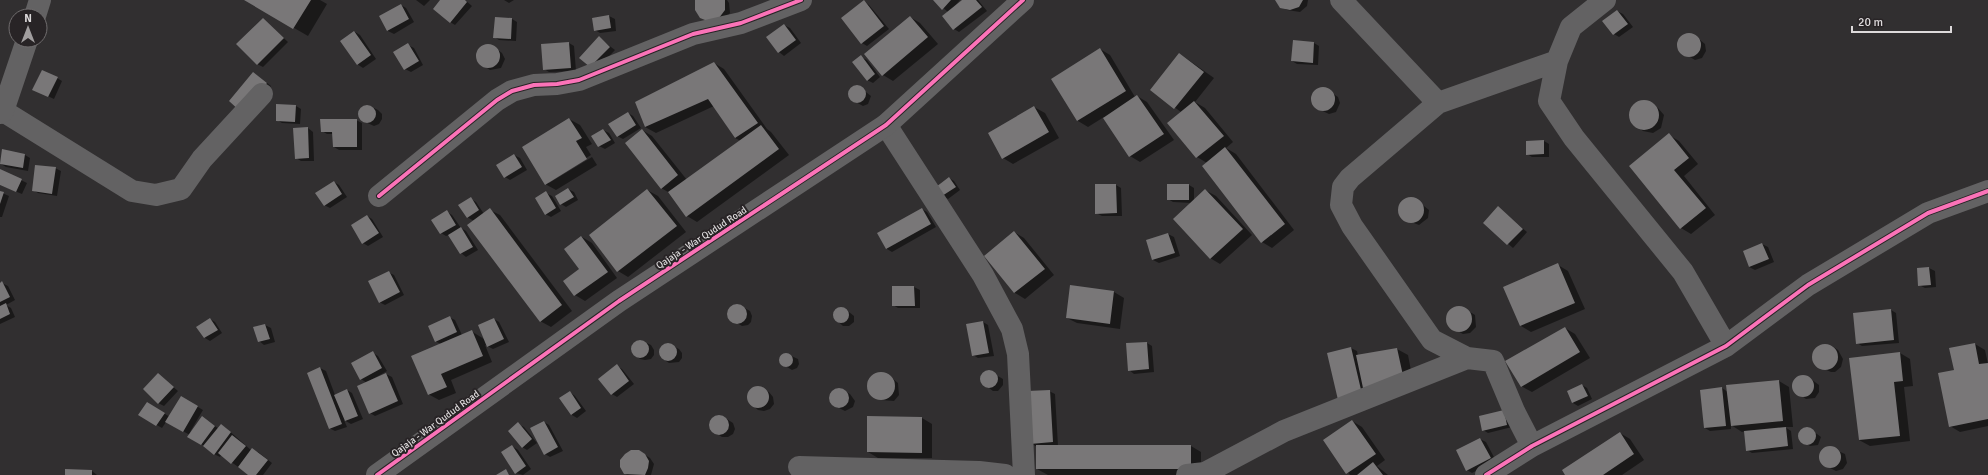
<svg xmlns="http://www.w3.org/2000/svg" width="1988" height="475" viewBox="0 0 1988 475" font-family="Signika,sans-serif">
	<rect width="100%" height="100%" fill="#312f30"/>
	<path fill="#0007" d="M246,0H320L327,4L308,36Z
		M416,0H430L424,6Z
		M441,0H465L472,6L455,25L450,22Z
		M504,0H514L509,3Z
		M698,0H727L729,3L730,13L724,21Z
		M934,0H960L953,8L964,0H978L987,11L959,32L954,29L948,12Z
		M1276,0H1308L1307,6L1300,12L1287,10L1281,7Z
		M864,1L869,5L889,29L867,46L862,43Z
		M401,5L406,8L414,22L394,34L388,31L380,16Z
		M1617,11L1623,14L1633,27L1619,37L1614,34Z
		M609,16L615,19L616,31L600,33L595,30L594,19Z
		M910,17L920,23L938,44L893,81L883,75Z
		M263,19L288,42L263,67L257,64Z
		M512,19L517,22L516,41L499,40L494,37Z
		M784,25L790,28L801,43L784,56L779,52L767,37Z
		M355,32L360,35L376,59L363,68L357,64Z
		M1686,35H1694L1705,44L1706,51L1702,58L1695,60L1680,51L1678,45L1681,39Z
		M599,38L615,50L596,70L591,67Z
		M569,43L574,46L576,71L549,72L544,69L542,45Z
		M1314,43L1319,46L1318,65L1297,64L1292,61Z
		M408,45L414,48L423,65L411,72L405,69Z
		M491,45L502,53L505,59L501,68L490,70L478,62L477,55L484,46Z
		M1100,49L1110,55L1135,97L1137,96L1147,102L1174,140L1140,162L1130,156L1104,117L1088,127L1078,121L1052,79Z
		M1180,54L1214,78L1195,102L1205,108L1233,142L1226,148L1236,154L1294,230L1272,248L1262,242L1207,163L1197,157L1169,123L1181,112L1151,90Z
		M861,57L867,60L880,77L873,83L867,80Z
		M714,63L724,69L767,129L771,132L789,155L697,222L687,216L670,193L661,188L642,130L652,136L687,180L741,141L735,138L714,106L656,133L645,127Z
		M254,73L271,86L247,114Z
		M57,78L62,81L54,99L39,92Z
		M858,86L871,96L868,104L863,106L852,100L850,97L853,88Z
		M1326,89L1338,97L1340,103L1336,112L1329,114L1316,108L1312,97L1316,91Z
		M1644,101L1658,108L1664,115L1661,128L1653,133L1643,131L1630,120L1629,116L1632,107L1640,102Z
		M296,106L301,109L300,124L282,123L277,120Z
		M362,107H372L378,110L382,114V119L379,124L374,126L363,121L360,117L359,111Z
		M1034,107L1045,113L1059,138L1013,164L1003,158Z
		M628,113L633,116L641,128L623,139L617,136Z
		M569,119L580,125L592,144L586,147L591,155L549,181V183L592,157L597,165L556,190L545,184Z
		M356,120L362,123V150H339L334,147V134H327L322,131Z
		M308,128L313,132L314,161H301L296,158Z
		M603,130L609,133L615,143L605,149L599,146L593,136Z
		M1669,135L1679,141L1698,164L1684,176L1715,215L1691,234L1681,228Z
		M1544,141L1549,144V157H1532L1527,154Z
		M3,150L25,155L30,158L28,171L6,167L1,164Z
		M514,155L520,158L527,170L510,180L505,177Z
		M55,168L61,171L57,196L38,193L33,190Z
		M0,170L27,183L22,194L0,185Z
		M949,178L954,181L960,190L948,199L943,196Z
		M334,182L339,185L347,197L330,208L324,205Z
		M1116,185L1121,188L1122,216H1102L1096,213Z
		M1189,185L1194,188V200L1205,190L1216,196L1252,235L1220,264L1210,258L1192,203L1173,202L1168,199Z
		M568,189L574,192L578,200L566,207L561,204Z
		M647,190L658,196L686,232L628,277L618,271Z
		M0,192L9,196L2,217H0Z
		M546,193L552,196L561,211L551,217L545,214Z
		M1414,198L1429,210L1428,218L1419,225L1406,220L1399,211L1401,204L1406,199Z
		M471,199L476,202L484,214L490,210L500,215L572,311L551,327L540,321L474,221L467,217Z
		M1498,207L1527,232L1513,248L1484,223Z
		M922,209L927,212L936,227L892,252L887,249L878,233Z
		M447,212L452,215L461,228L466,231L478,250L466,257L461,253L449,235L446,236L441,233Z
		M367,216L372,219L383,237L368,246L363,243Z
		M1014,232L1024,238L1054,275L1025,299L1015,293L985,256Z
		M1168,234L1174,237L1180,256L1159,263L1153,260Z
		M582,237L592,243L617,278L585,301L575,295L564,281L581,269Z
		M1762,244L1768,247L1774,262L1755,270L1749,267Z
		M1558,265L1568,271L1585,309L1531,332L1521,326Z
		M1929,268L1935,271L1936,287L1925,288L1919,285L1918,269Z
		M388,272L394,275L404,295L385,305L379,302Z
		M2,283L8,286L15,300L6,305L11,308L15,317L0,324V284Z
		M893,287H914L920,290V308H898L893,305Z
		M1114,292L1124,298L1120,329L1077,323L1067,318Z
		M739,305L750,311L752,316L751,322L748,325L742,326L737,323L731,320L729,315L730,310L734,306Z
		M1462,307L1475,315L1476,327L1470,333L1463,334L1450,327L1448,324V313L1453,308Z
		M838,308H844L854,316V322L849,326H843L834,318V311Z
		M1891,310L1896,313L1899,343L1862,346L1857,343Z
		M449,317L455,320L462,335L471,331L484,339L494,319L499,322L509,342L493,349L485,345L492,362L451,380L456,393L439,400L428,394L441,344L435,341Z
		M210,319L215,322L222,333L210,341L205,338Z
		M983,322L988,325L994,356L978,358L973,355Z
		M265,325L271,328L275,342L264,345L259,341L255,328Z
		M1565,328L1575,334L1590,358L1532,392L1521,386Z
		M640,340L651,345L654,350V355L651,359L645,360L640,359L631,351L632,346L635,342Z
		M1147,343L1152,346L1154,372L1134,374L1129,370Z
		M1975,344L1985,350L1988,364V426L1960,432L1950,426L1955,371Z
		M1820,345L1832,346L1838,350L1843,359L1841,367L1835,372H1831L1817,366L1813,359L1814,350Z
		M663,346H673L679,349L682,353V358L679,362L669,363L663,359L660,355V350Z
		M1351,348L1357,351L1358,356L1397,349L1408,355L1414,386L1344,402Z
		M373,353L378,356L387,371L371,380V381L386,374L392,377L403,404L375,416L370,413L367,383L361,379Z
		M1900,353L1910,359L1913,386L1904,387L1910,441L1870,446L1859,440Z
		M787,354L798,359L799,364L797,368L792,370L782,364L780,360L782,355Z
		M617,366L622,369L634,384L617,397L612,394Z
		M320,368L326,371L335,395L347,390L352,393L363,419L351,424L344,420L347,427L335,431L329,428Z
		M985,372H991L1003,379V385L998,391H993L981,382V376Z
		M879,373L887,374L898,383L899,395L894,401L881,400L869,390V382Z
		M158,374L178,391L164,406L158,403Z
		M1798,377H1808L1819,385V392L1815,398L1806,399L1795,391L1794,382Z
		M1779,381L1789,387L1793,427H1785L1791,431L1793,449L1752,453L1747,450L1745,431L1742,432L1731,425V429L1710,431L1705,428L1722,388L1728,392Z
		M1582,385L1587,388L1592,399L1578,406L1573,403Z
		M757,387L769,392L773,397L774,404L770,409L764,411L758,410L748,401L747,395L751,389Z
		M836,390L844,391L850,394L855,401L853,407L845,411L833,405L830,400L831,393Z
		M1049,391L1055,394L1058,446H1191L1201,452V475H1048L1037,469V447L1031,443Z
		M570,392L575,396L586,411L577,418L572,415L561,399Z
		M181,397L203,410L190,432L208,421L219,429L221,425L226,428L252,451L258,452L272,463L263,475H250L221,455L220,457L214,454L190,435L166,422L162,428L139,415L147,403L170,417Z
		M1503,411L1512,427L1488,433L1483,430Z
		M717,416H722L733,423L735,429L733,434L728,437H722L711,430L710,425L712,419Z
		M922,418L932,424V458H878L868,452Z
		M1352,421L1362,427L1385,460L1377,466L1388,475H1350L1324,441Z
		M544,422L549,425L563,451L550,457L545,454Z
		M518,424L524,427L537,443L527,450L522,447Z
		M1805,428H1809L1821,437L1818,445L1810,446L1801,439L1800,434Z
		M1620,433L1630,439L1644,460L1622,475H1566Z
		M1480,439L1486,442L1496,461L1472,473L1467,470Z
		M512,446L518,450L531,469L523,475L516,473Z
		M1829,447L1845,454L1847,463L1843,469L1836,471L1824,465L1820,456L1824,449Z
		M639,451L650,458L654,464L651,475H627L625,473Z
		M92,471L97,475H66Z"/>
	<path fill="#797778" d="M244,0H311L293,29Z
		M440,0H465L467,2L450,23L433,9Z
		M695,0H725V10L719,18L709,21L705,20L700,18L695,10Z
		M864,0L884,26L861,44L841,18Z
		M933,0H951L942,10Z
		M962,0H976L982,7L953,30L942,16Z
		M1275,0H1303L1299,7L1290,10L1280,8Z
		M401,4L409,19L387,31L379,16Z
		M1617,10L1628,24L1613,35L1602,21Z
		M609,15L611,28L594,31L592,18Z
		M910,16L928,37L882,76L864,54Z
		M495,17L512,18L511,39L493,38Z
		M263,18L284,38L257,65L236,44Z
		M784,24L796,40L778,53L766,37Z
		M354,31L371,55L357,65L340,41Z
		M1677 45a12 12 0 1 1 24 0a12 12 0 1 1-24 0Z
		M599,36L610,47L590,67L579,58Z
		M1293,40L1314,42L1313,63L1291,61Z
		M569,42L571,68L543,70L541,44Z
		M408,43L419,61L404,70L393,52Z
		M476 56a12 12 0 1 1 24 0a12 12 0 1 1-24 0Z
		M1100,48L1126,91L1077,121L1051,79Z
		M1179,53L1204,72L1174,109L1150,90Z
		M861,55L875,74L867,81L852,62Z
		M714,62L758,123L735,138L708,99L645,127L635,102Z
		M42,70L58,77L48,97L32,90Z
		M253,72L267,83L241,112L229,101Z
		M848 94a9 9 0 1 1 18 0a9 9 0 1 1-18 0Z
		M1311 99a12 12 0 1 1 24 0a12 12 0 1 1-24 0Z
		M1137,95L1164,134L1129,157L1103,118Z
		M1629 115a15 15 0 1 1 30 0a15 15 0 1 1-30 0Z
		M1194,101L1224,136L1196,158L1167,123Z
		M276,104L296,105L295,122L276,121Z
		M358 114a9 9 0 1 1 18 0a9 9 0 1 1-18 0Z
		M1034,106L1049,132L1002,159L988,133Z
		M628,112L636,125L617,137L608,124Z
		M569,118L582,138L576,141L587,159L545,185L522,147Z
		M320,119H357V147H333L332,132H321Z
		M761,125L779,149L686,217L668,192Z
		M308,127L309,158L295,159L293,128Z
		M603,129L611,140L598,147L591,136Z
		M642,129L678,175L661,189L625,143Z
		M1669,133L1689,158L1674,170L1706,208L1680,229L1629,166Z
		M1544,140V154L1526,155V141Z
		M1225,147L1285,224L1261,243L1202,166Z
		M2,149L25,154L23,168L0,164Z
		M514,154L522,167L504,178L496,165Z
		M35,165L56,167L52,194L32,191Z
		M0,169L22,179L16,192L0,185Z
		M949,177L956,187L942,196L936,187Z
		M334,181L342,194L324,206L315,193Z
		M1095,184H1116L1117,213L1095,214Z
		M1167,184H1189V200H1167Z
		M568,188L574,197L560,205L555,196Z
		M647,189L677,226L617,272L589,235Z
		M1205,189L1243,229L1210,259L1173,219Z
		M0,191L4,192L0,204Z
		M546,191L556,208L545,215L535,198Z
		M471,197L479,210L467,218L458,205Z
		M1398 210a13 13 0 1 1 26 0a13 13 0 1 1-26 0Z
		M1498,206L1523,229L1507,245L1483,223Z
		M490,208L562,305L540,322L467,225Z
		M922,208L931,224L886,249L877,233Z
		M447,210L456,225L440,234L431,220Z
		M367,215L379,233L362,244L351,225Z
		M461,227L473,247L460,254L448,235Z
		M1014,231L1045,269L1014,293L984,256Z
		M1168,233L1175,253L1152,260L1146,240Z
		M581,236L608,272L574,296L563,281L579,269L564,249Z
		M1762,243L1769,259L1749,267L1743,251Z
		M1558,263L1575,303L1520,326L1503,287Z
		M1929,267L1931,285L1918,286L1917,268Z
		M389,271L400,292L379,303L368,281Z
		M2,281L10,297L0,302V283Z
		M1070,285L1114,291L1110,324L1066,318Z
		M892,286H914L915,306H892Z
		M6,303L10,314L0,319V306Z
		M727 314a10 10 0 1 1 20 0a10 10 0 1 1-20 0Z
		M1446 319a13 13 0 1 1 26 0a13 13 0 1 1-26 0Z
		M833 315a8 8 0 1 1 16 0a8 8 0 1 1-16 0Z
		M1891,309L1894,340L1856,344L1853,313Z
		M450,316L457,332L435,342L428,326Z
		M210,318L218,330L204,338L196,327Z
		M494,318L504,339L487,347L478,325Z
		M983,321L989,353L972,356L966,324Z
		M265,324L270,339L258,342L253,327Z
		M1565,327L1580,352L1521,387L1505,361Z
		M472,330L483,356L441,374L447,387L428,395L411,356Z
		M631 349a9 9 0 1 1 18 0a9 9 0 1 1-18 0Z
		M1147,342L1149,369L1128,371L1126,343Z
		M1975,343L1979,364L1988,363V419L1949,427L1938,373L1954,370L1949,348Z
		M659 352a9 9 0 1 1 18 0a9 9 0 1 1-18 0Z
		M1812 357a13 13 0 1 1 26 0a13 13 0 1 1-26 0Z
		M1351,347L1362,394L1338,400L1327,353Z
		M1397,348L1404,380L1363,388L1356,355Z
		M373,351L382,368L360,380L351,363Z
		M1900,352L1903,381L1894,382L1900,436L1859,440L1849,358Z
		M779 360a7 7 0 1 1 14 0a7 7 0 1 1-14 0Z
		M617,364L629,381L611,395L598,379Z
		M320,367L342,424L329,429L307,373Z
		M980 379a9 9 0 1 1 18 0a9 9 0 1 1-18 0Z
		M867 386a14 14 0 1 1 28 0a14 14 0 1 1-28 0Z
		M158,373L174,387L158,404L143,389Z
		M386,373L398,401L369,414L357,386Z
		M1792 386a11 11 0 1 1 22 0a11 11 0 1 1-22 0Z
		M1779,380L1783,421L1731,426L1726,385Z
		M1582,384L1588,396L1572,403L1567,391Z
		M747 397a11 11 0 1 1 22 0a11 11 0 1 1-22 0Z
		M1722,387L1726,426L1704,428L1700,390Z
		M829 398a10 10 0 1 1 20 0a10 10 0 1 1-20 0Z
		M347,389L358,416L345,421L334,395Z
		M1050,390L1053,442L1030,444L1027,391Z
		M570,391L581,408L571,415L559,398Z
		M181,396L198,406L183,432L165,422Z
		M147,402L165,413L156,426L138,415Z
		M1504,410L1507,425L1482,431L1479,416Z
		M709 425a10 10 0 1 1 20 0a10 10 0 1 1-20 0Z
		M202,416L215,426L201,445L187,437Z
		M867,416L922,417V453L867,452Z
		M1352,420L1376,454L1346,474L1323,440Z
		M544,421L558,447L544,455L530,428Z
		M518,422L532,439L522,448L508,431Z
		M221,424L231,432L214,455L203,446Z
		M1786,427L1788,446L1746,451L1744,431Z
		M1798 436a9 9 0 1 1 18 0a9 9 0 1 1-18 0Z
		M1620,432L1634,454L1603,475H1565L1562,470Z
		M232,435L246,446L231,464L218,453Z
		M1480,438L1491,458L1466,471L1456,450Z
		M512,445L526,466L515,474L501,452Z
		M1036,445H1191V469H1036Z
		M1819 457a11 11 0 1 1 22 0a11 11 0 1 1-22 0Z
		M252,448L268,460L256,475H248L238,467Z
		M631,450H639L645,454L649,461L648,468L645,475L624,474L620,467V460L625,454Z
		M1373,462L1383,475H1357Z
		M65,469L92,470V475H65Z
		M506,469L509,475H496Z"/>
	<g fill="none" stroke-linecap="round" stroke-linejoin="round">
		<path stroke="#636263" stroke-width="22" d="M1341,0L1438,103
			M1605,0L1571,27L1557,61L1549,101L1574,138L1683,272L1726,346
			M0,109L132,191L156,195L181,189L202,159L262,94
			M886,125L983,275L1012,329L1018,354L1024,475
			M379,196L497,100L512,91L534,85L557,84L579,80L693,34L741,23L801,0
			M1467,358L1432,340L1352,226L1341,205L1343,187L1350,178L1438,103L1557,61
			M799,467L979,472L1005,475
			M1187,475L1205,473L1284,431L1467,358L1493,361L1514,411L1532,446
			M1486,475L1532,446L1726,346L1808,285L1928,213L1988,191"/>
		<path stroke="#636263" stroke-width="22" d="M35,16L40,0
			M0,113L3,111L27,40
			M377,475L619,301L886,125L1023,0"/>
		<g stroke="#282426" stroke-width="6">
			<path id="cycleway" d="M379,196L497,100L512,91L534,85L557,84L579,80L693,34L741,23L801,0
				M377,475L619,301L886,125L1023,0
				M1486,475L1532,446L1726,346L1808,285L1928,213L1988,191"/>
		</g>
		<use href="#cycleway" stroke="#fb73b8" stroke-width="4"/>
	</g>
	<g text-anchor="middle" stroke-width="4" stroke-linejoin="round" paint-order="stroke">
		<g font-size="10" fill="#dddadb" stroke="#282426">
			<text transform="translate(701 237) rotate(-33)" y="4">Qajaja - War Qudud Road</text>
			<text transform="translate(435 423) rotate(-36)" y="4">Qajaja - War Qudud Road</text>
		</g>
	</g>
	<g transform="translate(28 28)"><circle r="19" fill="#282426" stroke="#706d6e"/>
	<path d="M0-3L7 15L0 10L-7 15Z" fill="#a19e9f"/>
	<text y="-6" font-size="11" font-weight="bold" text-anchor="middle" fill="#dddadb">N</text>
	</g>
	<path d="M1852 26v6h99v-6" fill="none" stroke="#dddadb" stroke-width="2"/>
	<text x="1858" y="26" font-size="12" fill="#dddadb" stroke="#282426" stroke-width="3" paint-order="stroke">20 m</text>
</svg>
